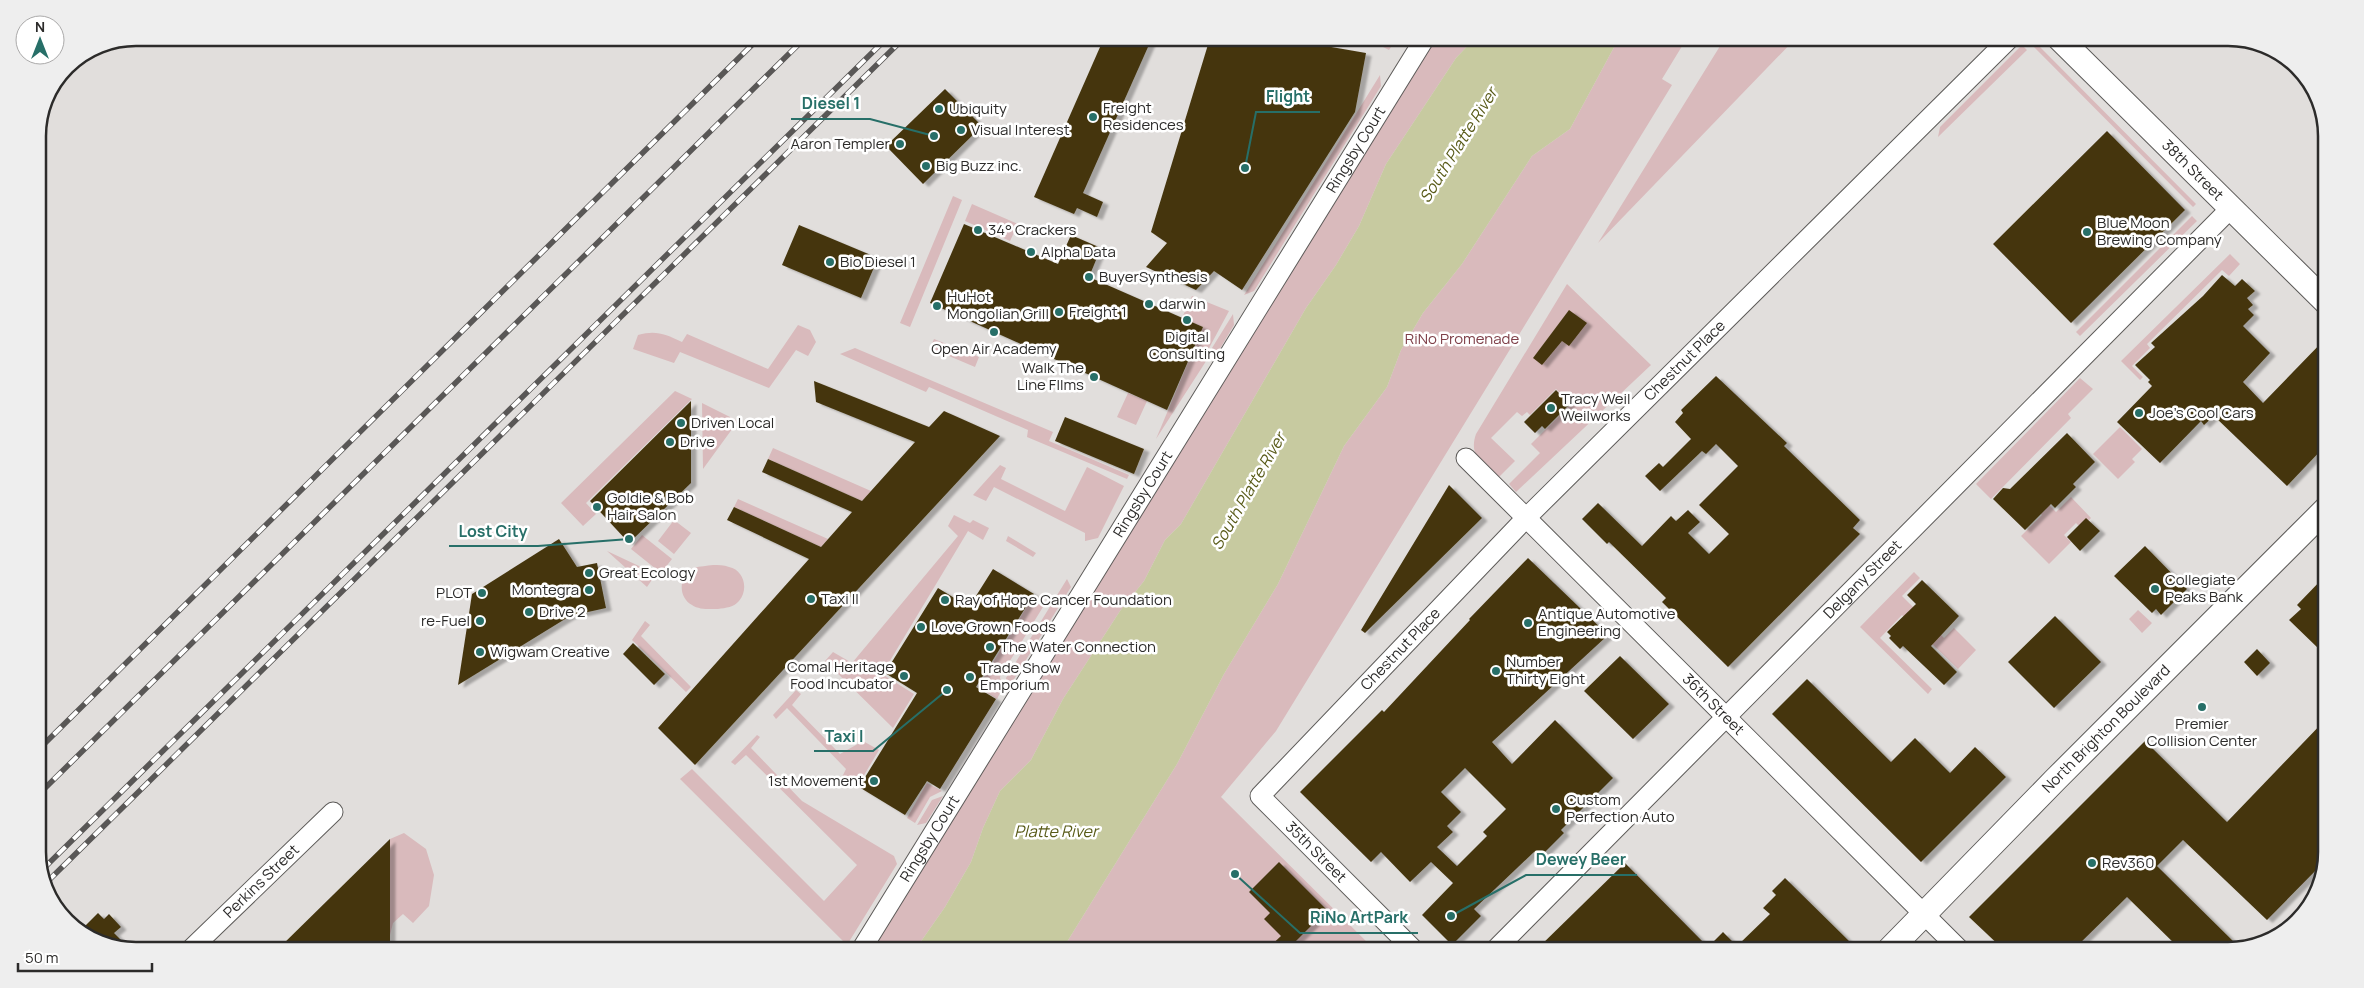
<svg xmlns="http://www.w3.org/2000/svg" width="2364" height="988" viewBox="0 0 2364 988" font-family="Manrope,sans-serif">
	<defs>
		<filter id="shadow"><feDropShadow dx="5.5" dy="3" stdDeviation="1" flood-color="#0004"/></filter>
	</defs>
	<rect width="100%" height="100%" fill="#e1dedc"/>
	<path fill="#d9babc" d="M1370,38H1397L1389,50L1369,40Z
		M1436,38H1475L1456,58L1386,164L1359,226L1336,265L1306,308L1181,524L1165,540L1144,581L1120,611L1063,699L1031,760L1000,791L983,828L971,862L945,907L915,950H872Z
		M1619,38H1687L1662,79L1672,85L1276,731L1221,797L1375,950H1062L1177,764L1224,674L1278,584L1344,446L1387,387L1401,350L1423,313L1462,264L1532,156L1570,129Z
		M1725,38H1796L1598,243Z
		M2029,42L2037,44L2196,204L2193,207Z
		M2022,45L2027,50L1938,137L1940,127Z
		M1380,75L1381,86L1254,291L1244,295Z
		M953,196L962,200L910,327L900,323Z
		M972,204L1018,224L1010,241L965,221Z
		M2192,216L2197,221L2080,336L2076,332Z
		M2230,254L2240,264L2229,276L2222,270L2147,344L2150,348L2132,366L2143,377L2140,380L2121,361Z
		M1567,284L1651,365L1516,492L1509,484L1540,453L1531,444L1571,404L1556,389L1530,415L1527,412L1522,416L1517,412L1491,438L1515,461L1498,478C1484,464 1468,457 1476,434Z
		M1192,296L1229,311L1208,350L1210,355L1156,439L1203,327L1182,318Z
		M1233,314L1234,325L1215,357L1212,348Z
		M798,325L810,330L816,342L808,356L796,350L769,388L680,352L674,363L633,349L638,335C656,330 665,334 682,342L687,334L768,369Z
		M934,339L979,357L975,367L930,348Z
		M855,348L1053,432L1049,441L1129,475L1127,479L1027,437L1028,430L929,387L926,392L840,354Z
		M2080,378L2093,389L2068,414L2071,418L1991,499L1976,484Z
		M675,391L692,399L586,503L596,514L583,526L561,503Z
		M1128,393L1147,401L1136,425L1117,417Z
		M702,403L738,421L703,469Z
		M2120,427L2142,449L2132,459L2135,462L2118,479L2093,454Z
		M773,448L871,491L862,501L768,459Z
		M1000,465L1006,468L1001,479L1065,511L1087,467L1124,486L1098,538L1085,541V533L994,487L986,501L973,495Z
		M2023,479L2056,512L2071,497L2091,518L2081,528L2076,523L2064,535L2071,542L2049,564L2021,536L2042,515L2015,488Z
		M738,499L828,539L821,547L734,507Z
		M954,515L970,523L973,520L989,528L983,540L968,531L882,674L914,694L893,728L825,661L833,652L852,663L958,536L948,526Z
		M674,520L691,533L674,554L658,541Z
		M642,535L672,559L661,573L631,549Z
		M1008,536L1036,553L1033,557L1006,541Z
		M607,551L656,574L647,587Z
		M713,565C718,565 724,565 729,567C744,570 749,589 739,601C734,607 726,608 718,609C710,609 699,610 692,605C677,597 679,574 694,568C700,566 707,566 713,565Z
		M1914,572L1920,578L1902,596L1944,638L1954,628L1976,650L1958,669L1902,615L1880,638L1932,689L1928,694L1860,627Z
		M1067,579L1071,587L1008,689L1006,678Z
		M1034,595L1046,602L1000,677L1002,689L997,699L978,687Z
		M2138,610L2152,623L2142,633L2129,619Z
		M645,621L650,625L641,636L691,687L686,692L632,640Z
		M796,690L801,694L792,705L840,754L863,741L879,750L857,787L841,779L846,769L787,708L776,719L773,715Z
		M757,735L760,737L751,748L802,801L894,856L897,864L847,945L680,779L692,769L824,901L857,865L746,755L735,765L731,762Z
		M927,783L942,791L930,797L915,823L907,818Z
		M943,796L926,823L917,825L932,800Z
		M404,833L426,849L434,875L429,906L413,923L403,914L393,923L390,935V839Z"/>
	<path fill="#c7caa0" d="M1475,38H1619L1570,129L1532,156L1462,264L1423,313L1401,350L1387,387L1344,446L1278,584L1224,674L1177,764L1062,950H915L945,907L971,862L983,828L1000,791L1031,760L1063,699L1120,611L1144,581L1165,540L1181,524L1306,308L1336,265L1359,226L1386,164L1456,58Z"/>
	<path fill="#453611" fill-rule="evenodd" filter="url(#shadow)" d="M1104,38H1152L1083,193L1103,202L1097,217L1077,208L1074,214L1034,197Z
		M1210,38H1300L1314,44L1366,53L1355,112L1242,290L1214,271L1196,290L1146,267L1167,243L1151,232Z
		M945,89L982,126L923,184L886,146Z
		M2107,131L2185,210L2071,323L1993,244Z
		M964,224L1058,264L1071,235L1101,248L1089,277L1203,327L1167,410L930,303Z
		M799,225L878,258L861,298L782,265Z
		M2222,275L2235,286L2242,279L2255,291L2247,298L2253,305L2248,309L2254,315L2243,326L2270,353L2243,382L2263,403L2326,338V445L2287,486L2214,416L2204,425L2201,421L2160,463L2117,422L2152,386L2148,382L2150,380L2135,365L2155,347L2151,343L2203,296Z
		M1569,310L1587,323L1569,346L1562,341L1542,365L1533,358Z
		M1716,376L1787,443L1784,446L1860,520L1853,528L1860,534L1728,667L1662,602L1666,598L1609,542L1607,544L1582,519L1598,503L1642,546L1671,516L1676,521L1688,510L1700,522L1688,533L1709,554L1729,534L1699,505L1738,466L1716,444L1706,454L1702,451L1660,491L1645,476L1659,463L1663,467L1691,439L1675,422L1683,413L1681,410Z
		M814,381L929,427L944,411L1000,436L695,765L658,728L809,559L727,520L734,507L821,547L852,512L762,472L768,459L862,501L915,442L816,402Z
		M1556,390L1570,404L1545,429L1542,426L1535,433L1524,422Z
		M691,401V483L629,543L590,501Z
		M1065,417L1144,449L1134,474L1055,441Z
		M2067,433L2095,462L2073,484L2076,487L2055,508L2051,504L2025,530L1993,499L2003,488L2010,489Z
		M1449,485L1482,518L1365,633L1361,630Z
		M2086,518L2100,531L2080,551L2067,537Z
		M559,539L577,567L597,563L606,608L570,616L458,685L472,594Z
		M2145,546L2187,589L2161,615L2156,609L2152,613L2114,576Z
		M1528,558L1606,633L1607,636L1492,742L1512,764L1555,720L1613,778L1561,830L1564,833L1540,857L1534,852L1474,909L1481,916L1452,945L1422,915L1453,883L1431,862L1410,882L1381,852L1371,862L1300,792L1382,710L1384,712L1470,620L1469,619ZM1465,768L1506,809L1483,832L1487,836L1457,866L1437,847L1453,832L1447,826L1461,812L1441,792Z
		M993,569L1034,594L976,687L996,699L940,789L927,781L905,815L859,787L917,693L885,673L938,588L969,607Z
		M2326,575V641L2319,649L2289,620L2301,609L2297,605Z
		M1922,580L1959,616L1931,646L1957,672L1944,685L1903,646L1900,649L1889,638L1891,636L1887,632L1916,604L1907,595Z
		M2055,616L2101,662L2054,708L2008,662Z
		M633,643L665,674L654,685L623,654Z
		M2257,649L2270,663L2257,676L2244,662Z
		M1620,656L1669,704L1633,739L1584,691Z
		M1807,679L1891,762L1915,738L1950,773L1975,747L2006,777L1921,862L1772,714Z
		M2326,719V852L2325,861L2267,920L2183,840L2157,866L2239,947L2228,950H2181L2127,897L2073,950H2004L1969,917L2145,741L2227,822Z
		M390,839V950H277Z
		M1279,862L1327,910L1287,950H1266L1281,936L1264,919L1270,913L1249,892Z
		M1625,863L1708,947L1723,932L1737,946L1770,914L1763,908L1776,895L1772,891L1785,878L1849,941L1840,950H1536Z
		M98,913L104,919L109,914L121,927L114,933L131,950L98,943L81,930Z"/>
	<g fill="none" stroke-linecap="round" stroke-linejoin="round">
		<g stroke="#5d5b59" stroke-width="21">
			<g id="minor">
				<path id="s1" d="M1466,458L1960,950"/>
				<path id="s2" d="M190,950L333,812"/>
				<path id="s3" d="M861,950L1425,38"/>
				<path id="s4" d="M1414,950L1260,796L1526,518L2010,38"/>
				<path id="s5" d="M1495,950L2230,209"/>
			</g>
		</g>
		<g stroke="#5d5b59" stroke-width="26">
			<g id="major">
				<path id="s6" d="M2059,38L2326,302"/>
				<path id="s7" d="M1889,950L2055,780L2326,509"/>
			</g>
		</g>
		<use href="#minor" stroke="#fff" stroke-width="19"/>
		<use href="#major" stroke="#fff" stroke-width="24"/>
		<g stroke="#595756" stroke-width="5.5">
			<path id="rail" d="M38,750L759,38
				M38,795L805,38
				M42,870L887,38
				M47,882L904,38"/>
		</g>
		<use href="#rail" stroke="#fff" stroke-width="4" stroke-dasharray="11" stroke-linecap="butt"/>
	</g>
	<g fill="#276f68" stroke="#fff" stroke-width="2">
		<circle cx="939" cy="109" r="5"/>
		<circle cx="1093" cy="117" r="5"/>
		<circle cx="961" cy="130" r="5"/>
		<circle cx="900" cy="144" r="5"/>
		<circle cx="926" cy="166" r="5"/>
		<circle cx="978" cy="230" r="5"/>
		<circle cx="2087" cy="232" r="5"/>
		<circle cx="1031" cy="252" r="5"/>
		<circle cx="830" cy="262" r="5"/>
		<circle cx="1089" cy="277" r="5"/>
		<circle cx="1149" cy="304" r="5"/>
		<circle cx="937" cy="306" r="5"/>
		<circle cx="1059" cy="312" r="5"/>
		<circle cx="1187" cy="320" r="5"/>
		<circle cx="994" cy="332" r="5"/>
		<circle cx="1094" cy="377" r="5"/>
		<circle cx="1551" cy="408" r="5"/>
		<circle cx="2139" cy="413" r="5"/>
		<circle cx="681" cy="423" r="5"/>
		<circle cx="670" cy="442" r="5"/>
		<circle cx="597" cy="507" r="5"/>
		<circle cx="589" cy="573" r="5"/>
		<circle cx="2155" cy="589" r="5"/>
		<circle cx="589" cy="590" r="5"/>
		<circle cx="482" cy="593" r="5"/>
		<circle cx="811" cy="599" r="5"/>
		<circle cx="945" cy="600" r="5"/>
		<circle cx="529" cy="612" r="5"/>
		<circle cx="480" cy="621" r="5"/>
		<circle cx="1528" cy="623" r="5"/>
		<circle cx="921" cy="627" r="5"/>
		<circle cx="990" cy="647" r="5"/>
		<circle cx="480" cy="652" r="5"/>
		<circle cx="1496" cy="671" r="5"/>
		<circle cx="904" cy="676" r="5"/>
		<circle cx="970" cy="677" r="5"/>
		<circle cx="2202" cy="707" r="5"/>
		<circle cx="874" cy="781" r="5"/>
		<circle cx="1556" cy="809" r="5"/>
		<circle cx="2092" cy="863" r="5"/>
	</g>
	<g text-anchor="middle" stroke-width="5" stroke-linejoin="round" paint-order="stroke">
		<g font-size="15" fill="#2c2b2a" stroke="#fff" text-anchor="start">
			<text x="1103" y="113">Freight<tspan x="1103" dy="17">Residences</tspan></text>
			<text x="949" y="114">Ubiquity</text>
			<text x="971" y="135">Visual Interest</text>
			<text x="890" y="149" text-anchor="end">Aaron Templer</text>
			<text x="936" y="171">Big Buzz inc.</text>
			<text x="2097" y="228">Blue Moon<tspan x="2097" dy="17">Brewing Company</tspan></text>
			<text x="988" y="235">34° Crackers</text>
			<text x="1041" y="257">Alpha Data</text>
			<text x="840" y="267">Bio Diesel 1</text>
			<text x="1099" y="282">BuyerSynthesis</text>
			<text x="947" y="302">HuHot<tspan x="947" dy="17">Mongolian Grill</tspan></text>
			<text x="1159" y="309">darwin</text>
			<text x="1069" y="317">Freight 1</text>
			<text x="1187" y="342" text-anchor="middle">Digital<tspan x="1187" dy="17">Consulting</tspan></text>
			<text x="994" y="354" text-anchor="middle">Open Air Academy</text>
			<text x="1084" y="373" text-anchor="end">Walk The<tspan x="1084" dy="17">Line FIlms</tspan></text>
			<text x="1561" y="404">Tracy Weil<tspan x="1561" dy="17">Weilworks</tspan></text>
			<text x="2149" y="418">Joe's Cool Cars</text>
			<text x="691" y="428">Driven Local</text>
			<text x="680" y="447">Drive</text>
			<text x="607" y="503">Goldie &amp; Bob<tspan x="607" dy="17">Hair Salon</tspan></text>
			<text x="599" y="578">Great Ecology</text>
			<text x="2165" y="585">Collegiate<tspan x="2165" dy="17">Peaks Bank</tspan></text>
			<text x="579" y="595" text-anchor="end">Montegra</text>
			<text x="472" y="598" text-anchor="end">PLOT</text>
			<text x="821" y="604">Taxi II</text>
			<text x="955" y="605">Ray of Hope Cancer Foundation</text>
			<text x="539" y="617">Drive 2</text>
			<text x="1538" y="619">Antique Automotive<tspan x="1538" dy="17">Engineering</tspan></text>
			<text x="470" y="626" text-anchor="end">re-Fuel</text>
			<text x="931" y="632">Love Grown Foods</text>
			<text x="1000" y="652">The Water Connection</text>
			<text x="490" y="657">Wigwam Creative</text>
			<text x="1506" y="667">Number<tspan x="1506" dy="17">Thirty Eight</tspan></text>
			<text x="894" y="672" text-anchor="end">Comal Heritage<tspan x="894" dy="17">Food Incubator</tspan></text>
			<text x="980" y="673">Trade Show<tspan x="980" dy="17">Emporium</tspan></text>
			<text x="2202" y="729" text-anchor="middle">Premier<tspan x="2202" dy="17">Collision Center</tspan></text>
			<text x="864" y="786" text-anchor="end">1st Movement</text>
			<text x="1566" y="805">Custom<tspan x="1566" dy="17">Perfection Auto</tspan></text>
			<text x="2102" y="868">Rev360</text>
		</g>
		<g font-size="15" fill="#2c2b2a" stroke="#fff">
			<text dy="5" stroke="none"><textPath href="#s3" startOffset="941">Ringsby Court</textPath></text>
			<text dy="5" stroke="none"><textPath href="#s6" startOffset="188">38th Street</textPath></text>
			<text dy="5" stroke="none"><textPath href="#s4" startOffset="826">Chestnut Place</textPath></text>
			<text dy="5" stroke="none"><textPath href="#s3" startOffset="536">Ringsby Court</textPath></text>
			<text dy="5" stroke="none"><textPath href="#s5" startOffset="522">Delgany Street</textPath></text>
			<text dy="5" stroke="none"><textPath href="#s4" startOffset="421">Chestnut Place</textPath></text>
			<text dy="5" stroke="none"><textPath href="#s1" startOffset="349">36th Street</textPath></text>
			<text dy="5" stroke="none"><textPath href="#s7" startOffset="310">North Brighton Boulevard</textPath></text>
			<text dy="5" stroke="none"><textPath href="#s3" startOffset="131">Ringsby Court</textPath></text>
			<text transform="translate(1316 852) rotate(45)" y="5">35th Street</text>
			<text dy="5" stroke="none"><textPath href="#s2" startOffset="99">Perkins Street</textPath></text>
		</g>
		<g font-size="15" fill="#7f4049" stroke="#fff">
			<text x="1462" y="344">RiNo Promenade</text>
		</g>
		<g font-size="16" font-style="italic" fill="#585a17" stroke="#fff">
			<text transform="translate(1458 145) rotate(-58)" y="6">South Platte River</text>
			<text transform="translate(1248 491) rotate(-60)" y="6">South Platte River</text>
			<text x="1056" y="837">Platte River</text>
		</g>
	</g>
	<path d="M0 0H2364V988H0ZM136 46H2228A90 90 0 0 1 2318 136V852A90 90 0 0 1 2228 942H136A90 90 0 0 1 46 852V136A90 90 0 0 1 136 46Z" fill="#eee" fill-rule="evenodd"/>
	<path fill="none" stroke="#2c2b2a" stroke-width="2.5" d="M136 46H2228A90 90 0 0 1 2318 136V852A90 90 0 0 1 2228 942H136A90 90 0 0 1 46 852V136A90 90 0 0 1 136 46Z"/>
	<path fill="none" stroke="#276f68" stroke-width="2" d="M1245 168L1256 112H1320M934 136L870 119H791M629 539L538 546H449M947 690L873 751H814M1451 916L1526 875H1637M1235 874L1300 933H1418"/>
	<g fill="#276f68" stroke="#fff" stroke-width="2">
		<circle cx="1245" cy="168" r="5"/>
		<circle cx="934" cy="136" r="5"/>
		<circle cx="629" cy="539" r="5"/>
		<circle cx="947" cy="690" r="5"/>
		<circle cx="1451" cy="916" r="5"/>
		<circle cx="1235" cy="874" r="5"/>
	</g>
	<g font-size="16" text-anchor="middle" font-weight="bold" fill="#276f68" stroke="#fff" stroke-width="5" stroke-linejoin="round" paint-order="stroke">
		<text x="1288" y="102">Flight</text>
		<text x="831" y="109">Diesel 1</text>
		<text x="493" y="537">Lost City</text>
		<text x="844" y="742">Taxi I</text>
		<text x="1581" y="865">Dewey Beer</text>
		<text x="1359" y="923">RiNo ArtPark</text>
	</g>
	<g transform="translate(40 40)"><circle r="24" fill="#ffffff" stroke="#abaaaa"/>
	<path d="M0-4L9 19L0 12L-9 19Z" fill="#276f68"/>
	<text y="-8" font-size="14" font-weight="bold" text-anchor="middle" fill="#2c2b2a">N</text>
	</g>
	<path d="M18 963v8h134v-8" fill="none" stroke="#2c2b2a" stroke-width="2.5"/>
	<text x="25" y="963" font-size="15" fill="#2c2b2a" stroke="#ffffff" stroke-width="4" paint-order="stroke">50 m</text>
</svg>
